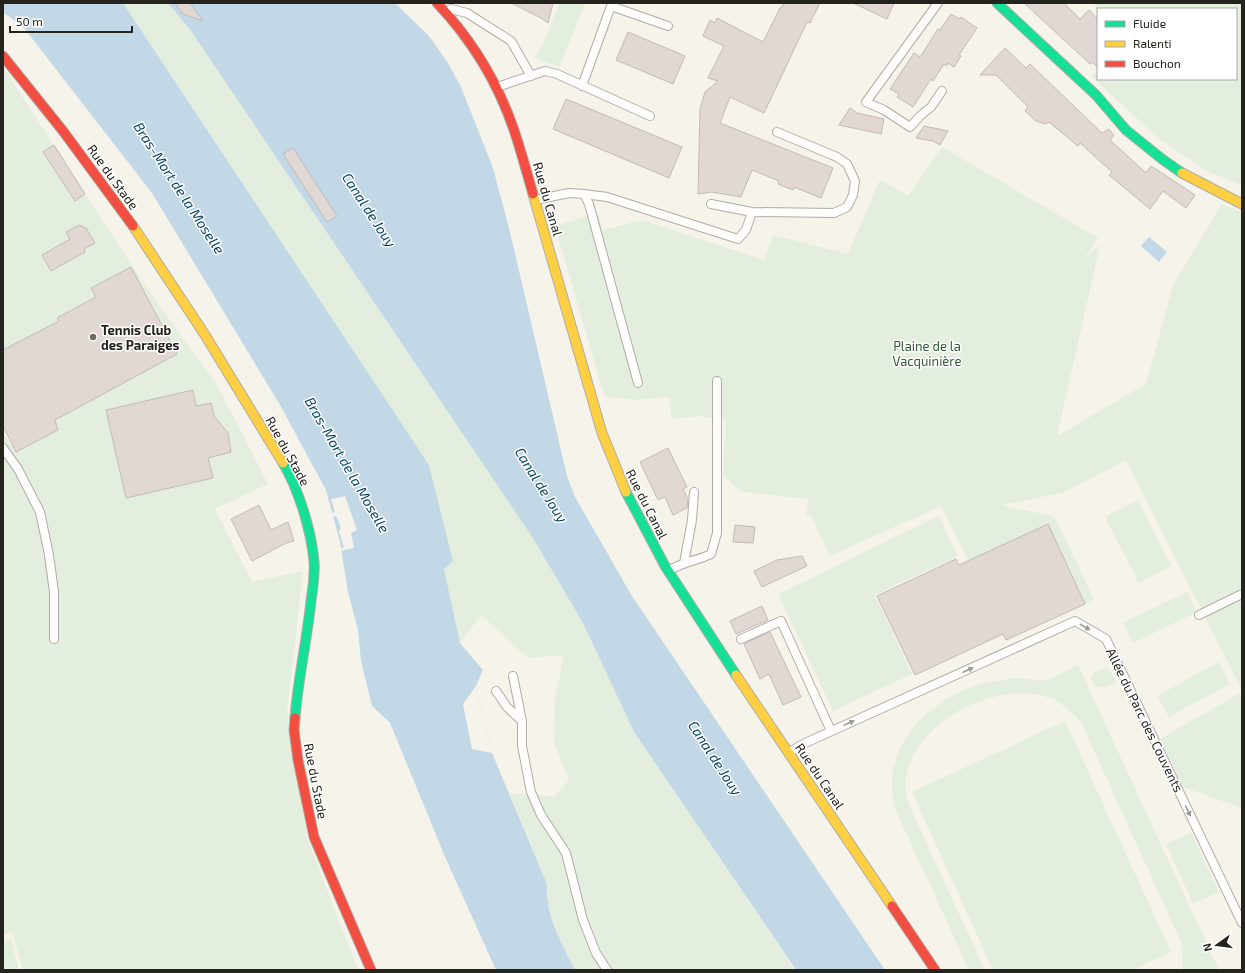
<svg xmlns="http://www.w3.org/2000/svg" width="1245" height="973" viewBox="0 0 1245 973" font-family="'Exo 2',sans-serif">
	<rect width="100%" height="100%" fill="#f6f3ea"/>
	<path fill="#e3eede" d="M123,3H168L191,31L533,538L584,625L634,732L795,970H575L557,936L546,900L547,884L510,793L554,797L569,780L554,744L555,699L564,655L528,658L481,615L460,643L444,569L429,465Z
		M559,3H585L559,67L534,58L543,44Z
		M1096,3H1242V185L1205,170L1158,138L1091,76L1098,70V79H1236V9L1098,10L1094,5Z
		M3,67L148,290L217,385L268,484L215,509L252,582L303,571L287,712L307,838L358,970H23L12,932L3,935V434L14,448L3,426Z
		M942,147L1098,238L1084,258L1100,245L1057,436L1146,384L1173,285L1222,204L1242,212V690L1126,460L1062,493L1001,505L1052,516L1056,520L1094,599L1085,604L1048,524L968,561L941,506L830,556L811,515L806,516L809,499L742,492L723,475L726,420L698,416L672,419L669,397L636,400L604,396L555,226L598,213L603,230L642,220L764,260L773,235L848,254L880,180L908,196Z
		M1138,500L1171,566L1139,583L1105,517Z
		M939,516L958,556L875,595L912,674L833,711L778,594Z
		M1187,592L1197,612L1133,643L1123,623Z
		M1219,662L1230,684L1169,717L1157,696Z
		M1078,665L1219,970H1181L1183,964L1181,942L1081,722C1072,713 1062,702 1050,698C999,680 920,718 907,772C904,783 906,794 909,805L985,970H969L896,811C876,748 932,694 990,682C998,680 1009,679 1017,678C1026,678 1037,682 1045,680C1056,677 1067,670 1078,665Z
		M1107,666L1116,682L1105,688L1094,686L1091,678L1096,671Z
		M1242,692V808L1183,787L1160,739Z
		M1065,721L1171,952L1133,970H993L912,792Z
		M1191,832L1219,892L1193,904L1166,844Z
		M11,939L19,970H3V942Z"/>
	<path fill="#c2d8e7" d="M3,3H123L429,465L453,561L444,569L460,643L483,670L476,686L492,753L547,884C545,915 561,942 575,970H496L446,859L390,723L372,706L361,661L358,630L348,592L340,542L326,490L280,405L152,193L24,28L3,12Z
		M168,3H395L429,36L448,63L461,87L493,168L509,228L567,476L575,497L632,596L885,970H796L634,732L584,625L533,538L191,31Z
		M1149,237L1167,252L1159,262L1141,246Z"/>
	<path fill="#f6f3ea" d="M345,496L357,530L351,533L354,548L340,551L339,549L344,547L339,531L341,528L336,516L331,517L330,514L335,512L331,499Z
		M476,686L492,753L472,749L463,704Z"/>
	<path fill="#e2d8d3" stroke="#c0bbb7" d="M175,3H190L203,21L183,14Z
		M511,3H553L548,23L541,18Z
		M784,3H820L810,23L807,22L764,113L730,97L720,123L833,168L821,198L794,187L793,190L778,184L779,181L752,170L741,197L712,192L698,194L700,109L705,92L718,81L708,78L724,46L703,36L710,20L715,23L717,18L763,42L780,8H781Z
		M853,3H894L887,19Z
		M1024,3H1064L1080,19L1089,10L1098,19V68L1092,62L1090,64Z
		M951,14L960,19L961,17L977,28L959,55L961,56L954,67L948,63L947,66L944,64L933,81L931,79L913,107L897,97L899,94L890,89L914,53L920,57L938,29L940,30Z
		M628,32L685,56L673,84L616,60Z
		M1005,48L1026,68L1030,64L1102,133L1109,129L1114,135L1110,140L1146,173L1151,166L1195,195L1186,208L1163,191L1150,209L1109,175L1112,172L1080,143L1078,146L1049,122L1045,124L1036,121L1025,111L1028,107L996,75H980Z
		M566,99L682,147L669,178L553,129Z
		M850,108L857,113L884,119L881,134L839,125Z
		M924,126L948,131L940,145L933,141L916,138Z
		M54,145L85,194L75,201L43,152Z
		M293,148L337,216L327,222L283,154Z
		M79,225L86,228L95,243L84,249L85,252L51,271L42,255L70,239L66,232Z
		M131,267L177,354L55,420L58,430L16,452L3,426V350L59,321L57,318L96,297L91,288Z
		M193,390L196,406L211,403L214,416L228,433L231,452L208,458L213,478L126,498L106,410Z
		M668,448L687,487L683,489L688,499L687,508L673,515L665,497L658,500L640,462Z
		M259,505L271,530L288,522L294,541L286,543L252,561L231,519Z
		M1048,524L1085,604L1006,640L1003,634L915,675L877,596L956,559L959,565Z
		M735,525L755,527L753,543L733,542Z
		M802,556L807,566L762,587L754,571L777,560Z
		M762,606L768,620L736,634L730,621Z
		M770,632L801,697L783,705L769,674L760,679L744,644Z"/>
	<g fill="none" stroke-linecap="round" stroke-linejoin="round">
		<g stroke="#afada6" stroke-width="10">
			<path id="lane" d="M938,3L866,102L884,110L910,127L920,116L931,107L942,91
				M451,9L467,13L511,41L531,76
				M582,86L611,6L668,26
				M497,87L545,71L557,74L650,116
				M584,194L607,197L738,239L746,230L752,212
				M535,200L569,193L584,194L589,204L638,383
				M711,204L752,212L834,213L847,207L853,195L855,181L847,164L837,157L777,132
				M3,448L18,469L40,512L49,555L54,592V639
				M684,563L692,520L694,492
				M669,571C681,562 697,561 711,554L717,533V381
				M1199,615L1242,594
				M741,639L781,621L831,731
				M513,676L522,721V746L531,792L541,815L566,853L583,920L596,953L607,970
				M496,691L507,707L522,721
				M790,752L803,744L1075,621L1106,639L1242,923"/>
		</g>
		<g stroke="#afada6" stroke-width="11">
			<path id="fast" d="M997,3L1096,95L1126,130L1162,159L1182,173
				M283,463C299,490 311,530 314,561C315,574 313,588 311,601C307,640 298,679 295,718
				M626,492L665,566L736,675"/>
		</g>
		<g stroke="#afada6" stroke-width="11">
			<path id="slow" d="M1182,173L1242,204
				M533,194L602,433L626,492
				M133,226L205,335L283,463
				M736,675L892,906"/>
		</g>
		<g stroke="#afada6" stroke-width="11">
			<path id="jam" d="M437,3C471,39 498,83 514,130C521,151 527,173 533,194
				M3,56L63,131L133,226
				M295,718L294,730L298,760L314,837L371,970
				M892,906L935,970"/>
		</g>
		<use href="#lane" stroke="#fefdfc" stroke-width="8"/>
		<use href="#fast" stroke="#16e098" stroke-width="9"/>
		<use href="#slow" stroke="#ffcf43" stroke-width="9"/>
		<use href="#jam" stroke="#f24e42" stroke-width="9"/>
	</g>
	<defs><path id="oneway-solid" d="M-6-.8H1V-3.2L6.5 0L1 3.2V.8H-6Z"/></defs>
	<g fill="#9c9b98">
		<use href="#oneway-solid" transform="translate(1085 627) rotate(30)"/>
		<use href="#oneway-solid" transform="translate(968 670) rotate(-24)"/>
		<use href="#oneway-solid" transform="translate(849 723) rotate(-24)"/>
		<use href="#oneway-solid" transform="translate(1188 811) rotate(64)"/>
	</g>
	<circle fill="#6e6c65" stroke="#fff" stroke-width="1.5" cx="93" cy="337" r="4"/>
	<g text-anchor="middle" stroke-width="3" stroke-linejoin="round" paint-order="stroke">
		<g font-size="13" fill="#25231d" stroke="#fff">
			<text transform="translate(113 177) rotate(54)" y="5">Rue du Stade</text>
			<text transform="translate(548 199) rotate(74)" y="5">Rue du Canal</text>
			<text transform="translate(288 451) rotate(61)" y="5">Rue du Stade</text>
			<text transform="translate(647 504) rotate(63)" y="5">Rue du Canal</text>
			<text transform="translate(1145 720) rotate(64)" y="5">Allée du Parc des Couvents</text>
			<text transform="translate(820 776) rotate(56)" y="5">Rue du Canal</text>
			<text transform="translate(316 781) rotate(79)" y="5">Rue du Stade</text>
		</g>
		<g font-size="13" font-weight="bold" fill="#25231d" stroke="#fff" text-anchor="start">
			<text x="101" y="335">Tennis Club<tspan x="101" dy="15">des Paraiges</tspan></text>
		</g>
		<g font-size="13" fill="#305b34" stroke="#fff">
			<text x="927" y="351">Plaine de la<tspan x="927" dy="15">Vacquinière</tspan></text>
		</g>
		<g font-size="14" font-style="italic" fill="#003f5f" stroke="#fff">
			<text transform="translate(179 188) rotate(57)" y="5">Bras-Mort de la Moselle</text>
			<text transform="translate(369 210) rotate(57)" y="5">Canal de Jouy</text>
			<text transform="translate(347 465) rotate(60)" y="5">Bras-Mort de la Moselle</text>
			<text transform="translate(541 485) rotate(58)" y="5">Canal de Jouy</text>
			<text transform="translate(715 758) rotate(57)" y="5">Canal de Jouy</text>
		</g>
	</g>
	<rect width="1245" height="973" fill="none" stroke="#25231d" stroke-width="8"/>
	<rect x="1097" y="8" width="140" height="72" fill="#ffffff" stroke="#a8a7a5"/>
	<rect x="1105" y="21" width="20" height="6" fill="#16e098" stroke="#a8a7a5"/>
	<text x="1133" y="28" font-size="12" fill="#25231d">Fluide</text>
	<rect x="1105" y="41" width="20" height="6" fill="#ffcf43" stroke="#a8a7a5"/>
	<text x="1133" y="48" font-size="12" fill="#25231d">Ralenti</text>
	<rect x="1105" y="61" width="20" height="6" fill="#f24e42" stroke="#a8a7a5"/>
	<text x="1133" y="68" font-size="12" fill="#25231d">Bouchon</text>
	<g transform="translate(1217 945) rotate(256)" stroke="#ffffff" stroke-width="3" paint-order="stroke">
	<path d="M0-3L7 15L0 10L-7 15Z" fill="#25231d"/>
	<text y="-6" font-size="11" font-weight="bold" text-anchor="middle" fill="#25231d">N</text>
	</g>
	<path d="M10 26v6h122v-6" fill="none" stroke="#25231d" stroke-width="2"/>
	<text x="16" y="26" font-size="12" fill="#25231d" stroke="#ffffff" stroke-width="3" paint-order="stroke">50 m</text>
</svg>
